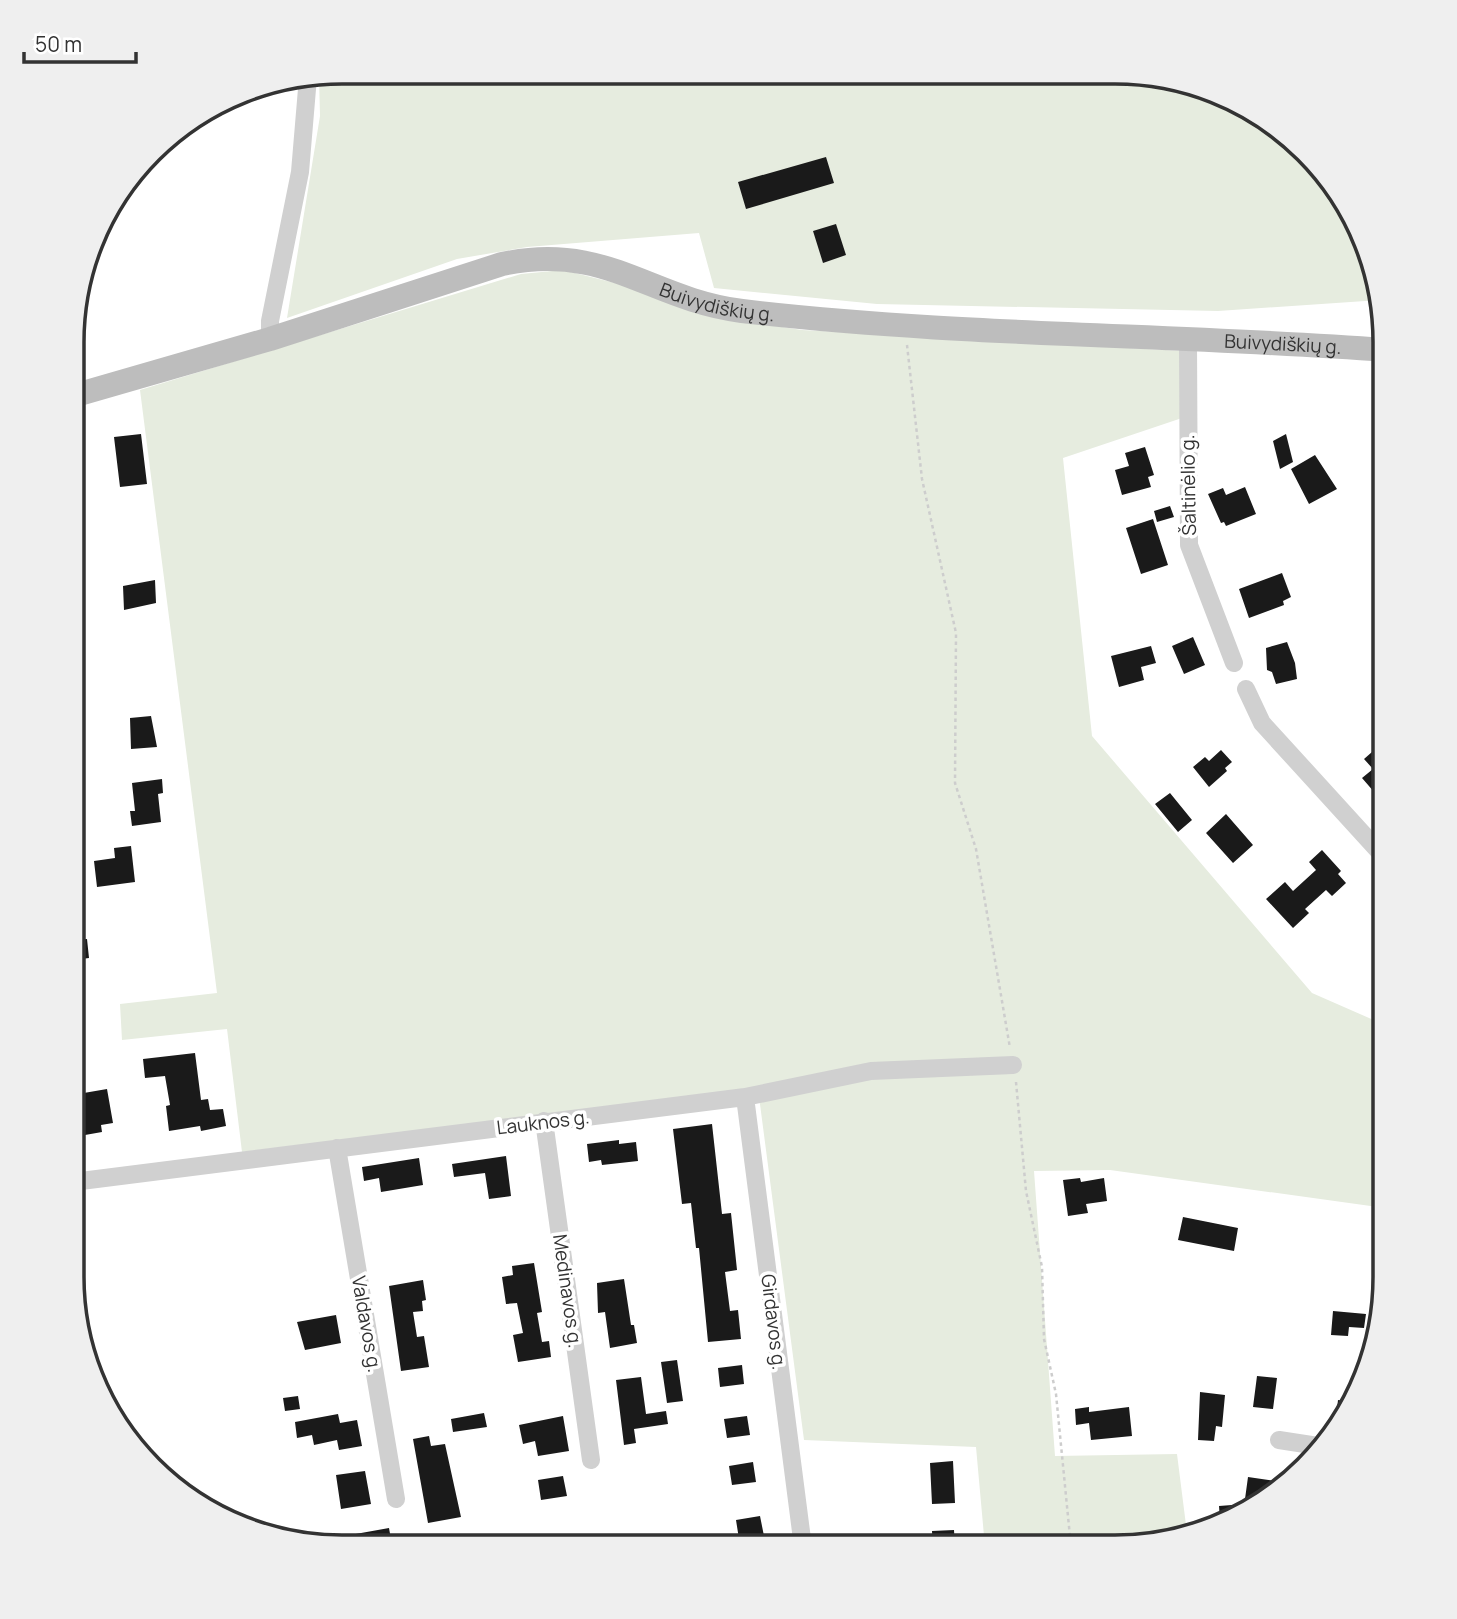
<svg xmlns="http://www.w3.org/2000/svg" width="1457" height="1619" viewBox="0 0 1457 1619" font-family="Manrope,sans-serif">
	<rect width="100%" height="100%" fill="#fff"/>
	<path fill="#e6ecdf" d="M342,72L1150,74L1265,117L1340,192L1371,255L1380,300L1218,311L877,304L714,288L699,233L527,247L457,259L287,318L320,116L319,76Z
		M563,270L619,284L722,318L802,330L1183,351L1182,418L1063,458L1092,736L1312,993L1385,1025V1208L1110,1170L1034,1171L1055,1456L1177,1454L1187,1533L1208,1530L1132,1547H985L976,1447L804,1440L758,1089L242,1152L227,1029L122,1040L120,1004L217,993L140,390L521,274Z"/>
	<path fill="#1a1a1a" d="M826,157L834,183L746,209L738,182Z
		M836,224L846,255L823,263L813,231Z
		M141,434L147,484L120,487L114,437Z
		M1286,434L1293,462L1280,469L1273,441Z
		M1145,447L1154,475L1148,477L1151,487L1122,495L1115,470L1129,466L1125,453Z
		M1315,455L1337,489L1309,504L1291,469Z
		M1245,487L1256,514L1226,526L1224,522L1221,523L1208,494L1223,488L1226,495Z
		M1170,506L1174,517L1157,522L1154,511Z
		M1153,519L1168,565L1141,574L1126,528Z
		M1282,573L1291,597L1283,601L1284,605L1249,618L1239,589Z
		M155,580L156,603L124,610L123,586Z
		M1193,637L1205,665L1184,674L1172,646Z
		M1287,642L1295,663L1297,679L1276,684L1272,672L1267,670L1266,648Z
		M1151,646L1156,663L1141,667L1144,680L1119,687L1111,656Z
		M151,716L157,747L131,749L130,718Z
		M1380,745L1385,751V785L1375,793L1362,778L1373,769L1364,759Z
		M1221,750L1232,762L1225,768L1227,771L1209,787L1193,767L1205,757L1209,761Z
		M162,779L163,793L158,794L161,822L132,826L130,811H135L132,783Z
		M1170,793L1192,820L1178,832L1155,804Z
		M1226,814L1253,845L1233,863L1206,833Z
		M131,846L135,882L97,887L94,861L115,858L114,848Z
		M1322,850L1341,871L1338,874L1346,883L1332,896L1326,890L1305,909L1309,913L1293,928L1266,899L1285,882L1293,891L1316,870L1309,862Z
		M87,939L89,958L74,960V940Z
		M195,1053L201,1100L208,1099L210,1110L223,1109L226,1126L201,1131L200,1126L169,1131L166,1106L170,1105L165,1076L145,1078L143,1059Z
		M107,1089L113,1123L101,1125L102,1132L85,1135L78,1094Z
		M712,1124L722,1214L731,1213L737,1270L725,1272L730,1311L738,1310L741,1339L708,1342L699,1248H696L691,1203L682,1204L673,1129Z
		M619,1140V1144L636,1142L638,1161L602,1165L601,1160L589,1162L587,1144Z
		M506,1156L511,1196L489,1199L485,1173L454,1177L452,1164Z
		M419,1158L423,1185L381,1192L379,1178L364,1181L362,1167Z
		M1080,1178L1081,1182L1104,1178L1107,1201L1086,1204L1088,1213L1068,1216L1063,1180Z
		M1183,1217L1238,1228L1234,1251L1178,1240Z
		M534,1263L542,1312L537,1313L542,1342L549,1341L551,1357L518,1362L513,1335L523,1333L517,1303L506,1304L502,1277L513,1275L512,1266Z
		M624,1279L631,1325H634L637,1343L610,1348L605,1312L598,1313L597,1283Z
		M423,1280L426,1300L422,1301L423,1311L413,1312L417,1337L424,1336L429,1367L401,1371L389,1286Z
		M1333,1311L1366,1314L1364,1328L1349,1327L1348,1336L1331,1335Z
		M336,1315L341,1343L305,1350L297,1322Z
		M677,1360L683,1401L667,1403L661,1362Z
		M742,1365L744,1384L720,1387L718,1368Z
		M1257,1376L1277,1378L1273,1409L1253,1407Z
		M641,1377L646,1414L666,1411L668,1424L634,1429L636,1443L624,1445L616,1380Z
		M1200,1392L1225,1395L1222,1427L1216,1426L1214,1441L1198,1440Z
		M298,1396L300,1409L285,1411L283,1398Z
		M1338,1400L1352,1402L1349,1412L1335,1427Z
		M1089,1407V1412L1129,1407L1132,1436L1091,1440L1089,1423L1076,1425L1075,1409Z
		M484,1413L487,1427L453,1432L451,1419Z
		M338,1414L340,1423L357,1420L362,1446L339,1450L337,1440L314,1445L312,1435L297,1438L295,1422Z
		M563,1416L569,1451L538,1456L535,1441L523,1444L519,1425Z
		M747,1416L750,1435L727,1438L724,1419Z
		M429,1436L431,1446L445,1444L461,1517L428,1523L413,1439Z
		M953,1461L955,1503L932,1504L930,1463Z
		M753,1462L756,1482L732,1485L729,1466Z
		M365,1471L371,1504L341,1509L336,1475Z
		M563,1476L567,1496L541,1500L538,1480Z
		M1248,1477L1275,1481L1273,1494L1265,1502L1245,1499Z
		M1232,1505L1233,1518L1220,1520L1219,1506Z
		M760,1516L764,1536L739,1539L736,1520Z
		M389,1528L392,1545L352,1547L350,1535Z
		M954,1530L955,1547H933L932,1531Z"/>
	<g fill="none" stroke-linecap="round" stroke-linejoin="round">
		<path stroke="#cdcdcd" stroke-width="2.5" stroke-dasharray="3.5 3.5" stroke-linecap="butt" d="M907,345L922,479L956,633L955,783L976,849L1010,1048
			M1016,1082L1026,1191L1042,1267L1044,1339L1056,1394L1071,1547"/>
		<path stroke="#d0d0d0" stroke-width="18" d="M270,339V321L300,172L308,77
			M1188,341L1189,545L1234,663
			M1246,689L1262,723L1385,858
			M745,1097L803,1547
			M544,1121L591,1460
			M337,1148L396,1499
			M73,1182L745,1097L871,1071L1013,1065
			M1279,1440L1318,1446"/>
		<path stroke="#bdbdbd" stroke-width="24" id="s1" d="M76,395L270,339L502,264C607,242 648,299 742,311C955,336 1171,334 1385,350"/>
	</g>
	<g text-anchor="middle" stroke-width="7" stroke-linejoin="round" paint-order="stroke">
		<g font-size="19" fill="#333" stroke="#fff">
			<text dy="7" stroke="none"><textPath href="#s1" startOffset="668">Buivydiškių g.</textPath></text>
			<text dy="7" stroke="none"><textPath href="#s1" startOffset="1236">Buivydiškių g.</textPath></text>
			<text transform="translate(1188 485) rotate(-91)" y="7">Šaltinėlio g.</text>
			<text transform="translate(543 1122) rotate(-7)" y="7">Lauknos g.</text>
			<text transform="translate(568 1291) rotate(82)" y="7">Medinavos g.</text>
			<text transform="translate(774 1322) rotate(83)" y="7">Girdavos g.</text>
			<text transform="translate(367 1324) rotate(80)" y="7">Valdavos g.</text>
		</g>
	</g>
	<path d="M0 0H1457V1619H0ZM342 84H1115A258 258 0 0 1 1373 342V1277A258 258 0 0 1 1115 1535H342A258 258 0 0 1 84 1277V342A258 258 0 0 1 342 84Z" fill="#efefef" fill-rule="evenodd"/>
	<path fill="none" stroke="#333" stroke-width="3.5" d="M342 84H1115A258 258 0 0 1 1373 342V1277A258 258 0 0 1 1115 1535H342A258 258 0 0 1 84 1277V342A258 258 0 0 1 342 84Z"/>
	<path d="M24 52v10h112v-10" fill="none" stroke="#333333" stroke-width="3.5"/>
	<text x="35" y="52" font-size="21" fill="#333333" stroke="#ffffff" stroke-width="5" paint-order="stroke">50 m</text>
</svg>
